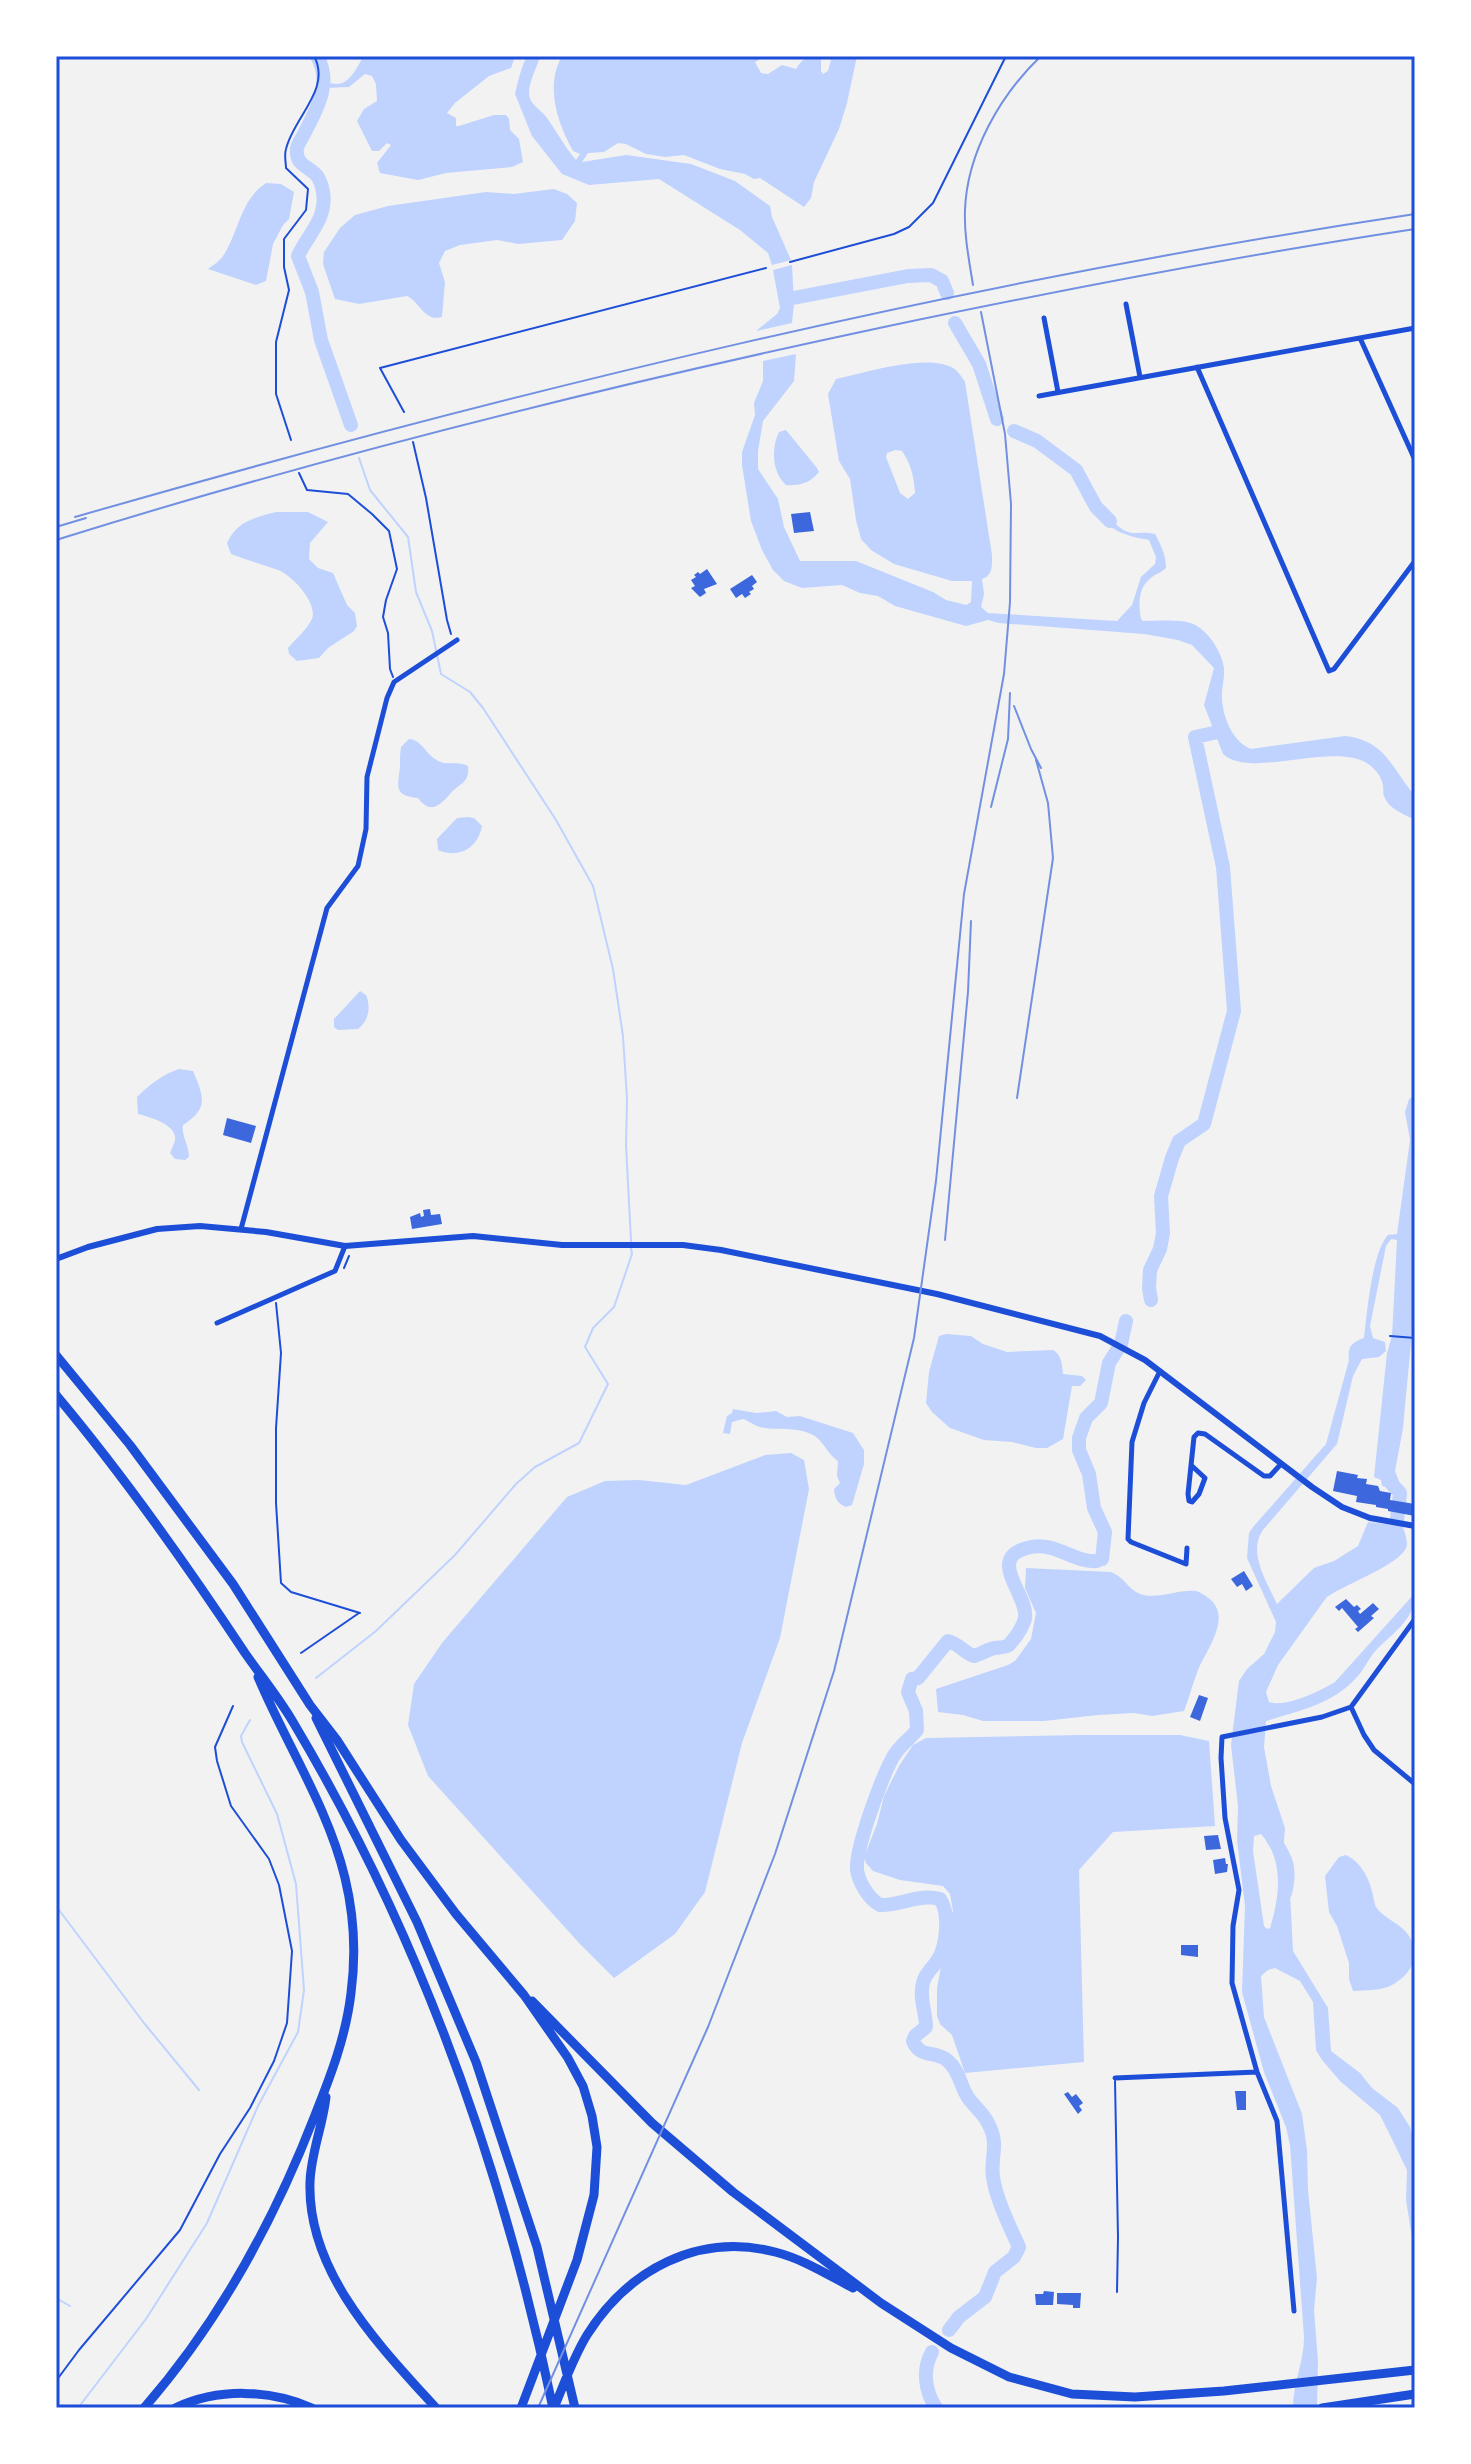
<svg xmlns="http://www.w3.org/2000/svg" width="1471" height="2464" viewBox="0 0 1471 2464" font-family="Karla,sans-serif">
	<rect width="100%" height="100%" fill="#f2f2f2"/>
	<path fill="#bfd3fe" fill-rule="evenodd" d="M352,56H515L511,68L489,76L455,103L447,113L456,118V126H459L494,115H506L509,119L510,130L519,139L523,162L512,167L446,173L418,180L380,173L377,163L391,145L387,143L379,151H372L357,121L364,109L377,101L376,84L372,76L365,74L349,87L323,88L325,81C346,91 353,74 362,59V57L355,59Z
		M527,56H540C537,68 529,81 529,93C529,105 542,110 547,118C557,132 565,147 576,160L580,154L573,151C557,122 545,86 562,56H766L755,62L761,73L768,74L782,65L796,69C802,59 810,52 821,59V71L823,74L828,71L832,56H857L847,103L839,129L814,182L811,198L804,207L760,178L754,179L745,174L720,169L684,155L665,157L646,154L626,144L618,143L604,152L588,153L582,162L626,155L691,164L735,181L770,206L772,217L791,260L772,265L768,253L740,230L659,179L589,185L562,174L532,136L515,94C518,81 521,68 527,56Z
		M266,183L281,184L294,192L289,219L283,225L273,244L266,281L256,285L208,269C213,265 220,261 223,256C239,232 240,200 266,183Z
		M554,189L567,194L577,203L575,221L562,240L518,244L497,240L460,245L445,251L439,263L445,282L442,317C424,322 421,303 407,296L359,304L335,299L323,264L324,252L340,228L355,215L388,206L486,192L514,194Z
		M792,265L794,304L792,323L756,331L777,314L780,308L773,270Z
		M796,354L794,381L763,421L758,451V469L778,499L784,527L800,561H856L933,592L946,600L966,605L971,602L972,581H952L894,564L871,550L861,539L856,520L850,479L839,461L828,394L836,379C865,373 926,353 953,368C958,371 962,377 965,382L992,555C992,566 993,575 982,579L984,594L981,607L988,613L1117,621L1132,605L1141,577L1155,564L1156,557L1149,540C1122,535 1111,531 1093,509L1101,505C1109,516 1119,532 1133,533C1141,533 1147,532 1155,534C1161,545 1166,555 1166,568C1163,571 1159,573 1155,575C1138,585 1138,602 1141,619L1143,621C1156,621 1182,619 1193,624C1208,630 1222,652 1224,668C1225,678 1221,689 1222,699C1223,718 1233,742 1251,749L1345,736C1383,740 1390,764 1411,791L1415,792V820C1406,815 1389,809 1385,798C1382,793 1384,792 1383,786C1382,776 1374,767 1365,762C1328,743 1251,779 1223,754L1204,705L1214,668L1192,645L1178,640L1144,634L999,623L988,620L966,626L895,606L878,596L860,593L842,585L802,588L784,581L773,570L762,550L751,521L742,465V452L755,415L754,403L763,381V361ZM895,450L902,451C911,464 914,477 915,493L908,499L900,493L886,457L887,453Z
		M786,430L817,468L819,472C810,483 800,486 786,485C772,473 771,448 779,432Z
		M276,512H308L328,522L310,543L309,559L318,568L333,573L347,605L355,613L357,626L354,631L328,648L319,658L297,661L289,654L288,648C296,639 307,629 312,619C318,603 292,575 278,570C263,565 247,560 231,554L227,543C237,521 254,518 276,512Z
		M409,739C421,740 425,752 435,759C445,767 457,760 468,766C470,783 460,783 451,793C441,804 431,816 418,798C393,796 398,786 400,767C400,760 400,754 401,747Z
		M468,817L474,818L482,826C478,848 459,859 438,850L437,839L457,818Z
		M360,991L366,995C371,1006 369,1021 358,1029L338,1030L334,1027V1019Z
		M179,1069L193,1071C204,1097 209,1108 183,1125C181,1135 189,1145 189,1157L185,1160L175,1159L170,1153C172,1148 174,1144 175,1140C177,1124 149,1117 138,1114L137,1097C149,1085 163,1074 179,1069Z
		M1415,1096V1299L1403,1428L1395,1471L1404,1495L1397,1494L1395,1489L1382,1486L1381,1480L1374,1477L1387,1353L1392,1336L1397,1240L1391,1239L1386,1246L1370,1326L1373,1338L1385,1342L1386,1351L1379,1357L1362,1359L1353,1376L1337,1444L1263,1530C1247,1552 1267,1582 1277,1604L1314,1568L1334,1561L1358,1546L1368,1522L1402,1526C1405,1531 1407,1539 1407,1545C1404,1564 1342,1585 1326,1598L1278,1665L1266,1692L1269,1702C1285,1708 1321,1691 1335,1682L1415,1593C1415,1618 1396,1631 1378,1648C1369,1657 1365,1669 1356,1678C1333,1704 1298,1711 1266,1721L1264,1747L1271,1786L1285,1828L1283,1853L1289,1874L1293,1951L1328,2008L1331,2051L1360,2073L1372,2088L1398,2108L1410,2127L1415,2145V2256L1406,2200L1407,2170L1389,2133L1380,2115L1340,2081L1322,2060L1316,2050L1313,2002L1300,1981L1275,1968L1268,1970L1261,1976L1264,2017L1302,2114L1307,2150L1308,2190L1317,2278L1314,2310L1318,2361L1317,2408H1293C1293,2383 1304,2362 1304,2337L1290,2145L1286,2127L1264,2072L1242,1992L1245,1906L1237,1840L1238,1806L1231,1745L1239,1681L1247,1669L1264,1654L1275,1632L1276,1622L1247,1558L1249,1533L1253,1527L1326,1444L1349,1360C1347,1347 1352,1342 1364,1338C1367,1313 1372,1252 1388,1235L1397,1234L1410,1140L1405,1112L1409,1099ZM1261,1834C1284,1860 1280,1896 1270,1928L1267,1929L1264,1926L1253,1851L1254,1836Z
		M946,1334L971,1336L983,1344L1007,1352L1053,1350C1062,1355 1062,1365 1063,1374L1082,1376L1086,1380L1080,1386H1072L1063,1439L1047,1448H1036L1012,1442L984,1440L950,1428L932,1412L926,1403L929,1372L939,1336Z
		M733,1409L756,1413L776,1411L787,1417L800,1416L853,1433L864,1450V1464L852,1505L846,1507C837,1503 835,1499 834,1489L840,1483L837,1476L838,1461C827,1454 823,1439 811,1434C795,1426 777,1431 760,1427C753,1425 749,1421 743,1419L732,1422L730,1434L723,1433L727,1416L732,1413Z
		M791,1453L804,1460L809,1489L780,1638L742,1743L705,1892L675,1934L614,1978L580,1944L428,1776L408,1725L414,1684L442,1643L567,1497L605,1481L639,1480L686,1485L765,1455Z
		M1026,1568L1111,1572C1124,1577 1128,1589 1140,1594C1158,1600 1178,1589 1196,1591C1199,1592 1205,1595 1207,1597C1234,1615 1207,1649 1198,1670C1193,1683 1189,1698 1184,1711L1152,1716L1134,1713L1098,1715L1044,1721H983L963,1715L938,1712L936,1689L1008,1665L1015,1661L1031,1639L1036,1613L1025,1588Z
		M1082,1735H1180L1209,1741L1215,1826L1113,1832L1079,1870L1084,2062L965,2073L952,2035L940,2024L937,2016V1988L942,1961L950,1944L947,1920L953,1911L950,1894L943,1886L900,1880L873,1871L866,1863L864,1857L877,1824L884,1796L899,1766L913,1745L926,1738Z
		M1346,1855C1362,1863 1369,1878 1373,1895C1373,1896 1375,1906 1376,1907C1384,1919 1401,1923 1409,1936C1422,1957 1410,1976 1390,1986C1380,1991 1363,1990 1353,1991L1349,1979V1963L1337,1926L1329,1912L1325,1876L1339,1857Z"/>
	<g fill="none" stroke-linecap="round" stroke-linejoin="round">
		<path stroke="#bfd3fe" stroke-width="2" d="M359,458L370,490L408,537L416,592L432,631L441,674L470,692L483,708L556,820L593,886L613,969L623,1036L627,1099L626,1145L631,1241
			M1097,1561L1102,1559
			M316,1678L376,1631L455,1555L516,1484L535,1467L579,1443L608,1384L585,1347L593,1328L614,1307L632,1254L631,1248
			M56,1906L144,2023L199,2090
			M56,2298L70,2306
			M78,2408L146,2319L207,2223L258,2106L298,2032L304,1990L296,1884L277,1814L242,1742L241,1736L250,1720"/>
		<path stroke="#bfd3fe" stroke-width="14" d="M317,56C332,82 318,107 305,132C303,137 298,143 297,148C295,163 305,165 313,172C322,178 325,196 323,206C321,224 305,240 298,256L312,292L321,340L351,425
			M788,299L908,276L931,275L942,281L947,293
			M955,323L979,364L997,419
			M1014,431L1037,441L1076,470L1096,507L1110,521
			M1151,1300L1149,1288L1150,1270L1160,1249L1163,1233L1161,1196L1172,1158L1179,1141L1204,1124L1234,1011L1223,867L1195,737L1223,731
			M1389,1534L1396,1529L1400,1493L1390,1482
			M1102,1559L1105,1532L1094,1508L1089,1474L1079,1450V1438L1086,1418L1101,1403L1109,1363L1121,1344L1126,1321
			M1273,1839C1287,1859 1291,1869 1285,1893
			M949,2330L959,2317L985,2297L995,2272L1014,2257L1019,2247C1010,2227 996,2199 993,2177C990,2156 1000,2145 988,2123C983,2113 975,2107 969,2099C960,2087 960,2071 948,2061C936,2050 920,2059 913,2041L915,2036L926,2027C926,2012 919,1998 923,1983C925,1973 932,1969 937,1961C947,1947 950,1913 940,1899C920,1893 900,1906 880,1905C869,1899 859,1883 857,1870C855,1849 882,1777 893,1757C900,1745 909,1740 917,1730L916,1711L908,1692L912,1679L918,1678L948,1641C958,1643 964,1653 974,1656C981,1654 985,1651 991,1649C997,1647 1005,1648 1009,1645C1011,1643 1015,1637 1017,1635C1020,1630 1024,1624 1025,1618C1029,1594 983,1557 1031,1547C1056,1542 1074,1563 1097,1561
			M932,2352C922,2370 925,2391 936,2408"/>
	</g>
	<path fill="#3d67dc" d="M810,512L814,531L794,533L791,514Z
		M707,569L717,584L704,589L706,593L700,597L691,588L695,586L691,580L696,577L694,575L698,572L700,574Z
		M752,575L757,582L752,586L754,589L749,592L751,594L745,598L742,594L736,598L730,589Z
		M227,1118L256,1126L251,1143L223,1135Z
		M430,1209L431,1215L440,1214L442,1224L412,1229L410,1217L420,1213L421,1217L424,1216L423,1210Z
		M1337,1471L1358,1475L1357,1478L1367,1479L1366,1484L1378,1486L1380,1491L1391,1493L1390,1500L1415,1504V1516L1388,1511V1509L1376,1507V1505L1356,1502L1357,1496L1333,1491Z
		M1244,1571L1253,1586L1246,1591L1242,1584L1237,1587L1231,1579Z
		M1346,1599L1354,1607L1357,1605L1361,1609L1358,1611L1360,1614L1373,1603L1379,1609L1371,1616L1374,1618L1358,1632L1355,1629L1358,1627L1342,1608L1339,1611L1335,1607Z
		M1199,1695L1208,1698L1200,1721L1190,1717Z
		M1218,1835L1221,1849L1206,1850L1204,1836Z
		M1225,1858L1226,1864H1228L1227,1872L1215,1874L1213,1860Z
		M1181,1945H1198V1957L1181,1955Z
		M1235,2091H1246V2110H1237Z
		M1068,2092L1072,2097L1076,2094L1083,2103L1079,2106L1082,2110L1078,2114L1064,2094Z
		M1044,2291L1054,2292L1053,2305H1036L1035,2294H1043Z
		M1057,2293H1081L1080,2308H1073V2305L1057,2304Z"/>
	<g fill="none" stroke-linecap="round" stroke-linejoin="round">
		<path stroke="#1d4ed8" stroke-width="2" d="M790,262L894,234L909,227L933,203L1006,56
			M404,412L380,368L766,268
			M291,440L276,394V342L289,290L284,267V239L306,210L308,189L286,168C286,163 284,155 286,149C293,118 332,89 314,56
			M413,442L426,498L447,620L451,634
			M299,473L307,490L348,494L372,514L389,531L397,569L386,600L383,617L388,633L390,669L393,677
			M344,1268L349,1256
			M276,1303L281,1353L276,1428V1503L281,1583L291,1592L360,1613
			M1390,1336L1415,1338
			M301,1653L359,1613
			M56,2381L79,2350L180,2230L220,2154L250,2108L274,2061L287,2023L292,1951L279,1885L269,1859L231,1806L217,1761L215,1747L233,1706"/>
		<path stroke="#1d4ed8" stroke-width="2" d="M1115,2081L1118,2237L1117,2292"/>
		<path stroke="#1d4ed8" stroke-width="5" d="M1126,304L1140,377
			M1044,318L1058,392
			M1360,338L1415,460
			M1197,367L1329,671L1334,669L1415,561
			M1039,396L1415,328
			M241,1229L327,908L358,866L366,829L367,777L387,698L394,682L457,640
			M217,1323L335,1271L345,1246
			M1160,1371L1144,1403L1132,1442L1128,1539L1131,1542L1186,1564L1187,1548
			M1192,1466L1205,1478L1199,1494L1192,1502L1189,1501L1188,1494L1194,1437L1198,1433L1205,1434L1264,1476H1270L1281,1464
			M1351,1707L1364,1735L1374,1750L1415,1784
			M1115,2078L1257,2072
			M1294,2311L1277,2121L1257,2072L1232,1983L1233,1926L1239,1890L1225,1818L1221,1758L1222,1737L1322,1717L1351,1707L1415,1619"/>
		<path stroke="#1d4ed8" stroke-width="6" d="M56,1259L88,1247L157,1229L200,1226L266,1232L345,1246L473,1236L562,1245H683L721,1250L937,1294L1100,1336L1145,1360L1312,1487L1342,1507L1370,1518L1415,1526"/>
		<path stroke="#1d4ed8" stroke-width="9" d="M56,1355L130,1445L233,1584L310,1705L337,1740L401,1840L456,1914L524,1995L568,2058L583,2086L592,2116L597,2147L594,2195L577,2260L521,2408
			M56,1395C125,1477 186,1564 245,1653C261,1676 279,1698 293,1722C419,1933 503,2169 553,2408
			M316,1718L417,1922L476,2062L537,2247L575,2408
			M532,2001L652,2123L733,2192L881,2303L951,2348L1009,2377L1072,2394L1135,2397L1224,2391L1415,2370
			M326,2097C323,2125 311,2153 310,2182C307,2272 379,2345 436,2408
			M144,2408C219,2322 274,2221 315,2115C331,2075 346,2036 351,1993C356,1955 354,1915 345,1878C328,1807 286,1744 258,1677
			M175,2408C218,2388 269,2389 312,2408
			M554,2408C564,2384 573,2358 587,2335C628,2270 698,2232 775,2252C803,2259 828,2275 853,2288
			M1322,2408L1415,2394"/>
		<path stroke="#7290e2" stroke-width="2" d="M973,285C969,260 964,235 965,210C967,153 1000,95 1041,56
			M75,517C516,390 962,282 1415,214
			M56,527L86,518
			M56,540C328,455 606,386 884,327C1060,290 1237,256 1415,229
			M1014,706L1031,749L1041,768
			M991,807L1008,739L1010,693
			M1017,1098L1053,858L1048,803L1036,760
			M945,1240L968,992L971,921
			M538,2408L708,2027L775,1854L834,1671L914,1338L936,1181L964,894L1004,674L1010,602L1011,504L1005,434L981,312"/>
	</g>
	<rect width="1471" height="2464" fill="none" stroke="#ffffff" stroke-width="116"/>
	<rect x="58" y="58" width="1355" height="2348" fill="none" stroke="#1d4ed8" stroke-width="3"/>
</svg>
